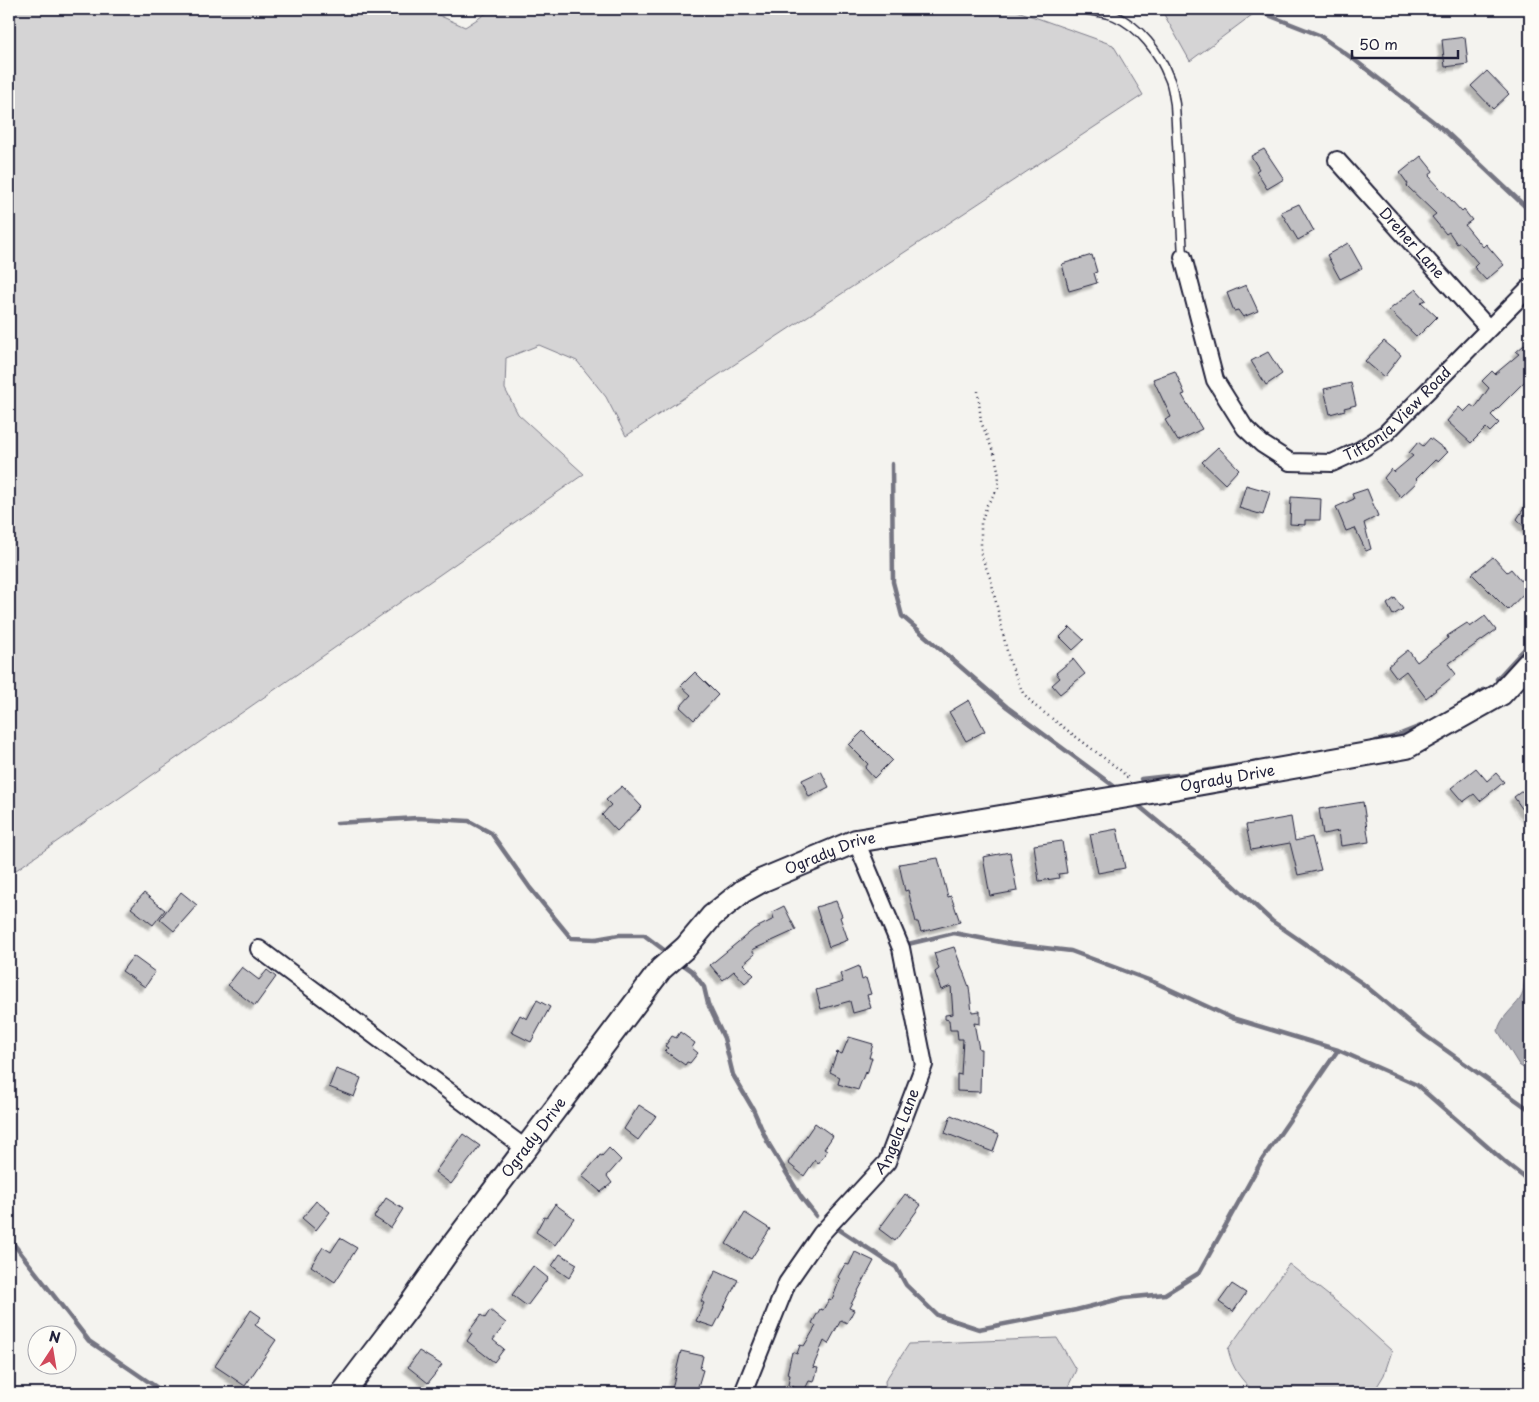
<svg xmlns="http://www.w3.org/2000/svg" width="1539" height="1402" viewBox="0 0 1539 1402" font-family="'Playpen Sans',sans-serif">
	<defs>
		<filter id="shadow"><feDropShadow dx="-4.5" dy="4.5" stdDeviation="1" flood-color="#0004"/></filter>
	</defs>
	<rect width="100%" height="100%" fill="#f4f3ef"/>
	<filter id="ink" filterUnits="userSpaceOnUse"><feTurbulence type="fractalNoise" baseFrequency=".02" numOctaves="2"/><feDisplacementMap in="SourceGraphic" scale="10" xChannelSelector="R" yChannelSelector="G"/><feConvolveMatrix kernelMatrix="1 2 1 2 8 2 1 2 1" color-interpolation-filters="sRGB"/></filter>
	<g filter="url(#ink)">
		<path fill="#d5d4d5" stroke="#7c7b88" d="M9,9H425L465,27L493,9H1012L1113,45L1143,95L626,436L606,397L577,361L539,345L506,358L505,389L518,414L584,474L9,875Z
			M1161,9H1260L1190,61Z
			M1289,1264L1348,1311L1392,1351L1384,1375L1373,1393H1255C1240,1378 1233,1370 1228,1349Z
			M1057,1338L1076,1370L1065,1393H886L885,1381L909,1344Z"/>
		<path fill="#acacb2" stroke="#757582" d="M1530,969V1069L1526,1070L1519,1065L1498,1031C1500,1018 1513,1009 1520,999C1526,990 1521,981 1530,969Z"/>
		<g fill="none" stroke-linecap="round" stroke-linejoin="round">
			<path stroke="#757582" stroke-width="4.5" d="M1258,11L1319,35L1356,61L1444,130L1530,211
				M892,464L893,582L902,616L1007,707L1115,787
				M1497,679L1530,643
				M1474,697L1483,690
				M1376,741L1393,737L1428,723
				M1141,779L1186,774L1258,762
				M1139,806L1229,881L1272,921L1362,983L1426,1036L1530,1110
				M337,823L417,818L469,821L491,833L530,888L571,938L596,939L619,935H644L664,950
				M908,944L954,933L1011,944L1071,951L1154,982L1232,1018L1338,1050
				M685,966L692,971L704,987L708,1004L724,1038L733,1075L753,1109L767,1141L801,1197L816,1216
				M840,1230L896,1267L906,1285L937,1315L979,1329L1076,1310L1124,1298L1165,1294L1199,1273L1262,1160L1338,1050L1417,1085L1506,1163L1530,1182
				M9,1238L89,1341L165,1393"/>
		</g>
		<path fill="#c0bfc2" stroke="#22223b" filter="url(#shadow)" d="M1465,37L1468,64L1445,67L1442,40Z
			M1487,71L1509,94L1493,109L1471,86Z
			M1264,149L1284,179L1267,189L1256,171L1259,169L1251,156Z
			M1421,156L1433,171L1429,176L1462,212L1464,210L1472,220L1465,225L1483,247L1486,244L1504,265L1486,280L1474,267L1478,263L1460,242L1457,244L1449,232L1446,234L1432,217L1436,214L1407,186L1408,184L1400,173Z
			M1299,204L1314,231L1298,240L1281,212Z
			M1348,243L1362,268L1340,279L1327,255Z
			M1092,255L1097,272L1094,273L1097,283L1069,291L1062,264Z
			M1246,285L1258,311L1243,317L1238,310L1234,311L1227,293Z
			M1416,289L1426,300L1421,302L1437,317L1417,337L1389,310Z
			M1530,340V376L1491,415L1499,423L1490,432L1486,428L1471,443L1447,421L1459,407L1464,412L1471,405L1475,408L1489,388L1482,381L1492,371L1495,374L1519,354L1516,352Z
			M1384,341L1401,355L1384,377L1365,361Z
			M1268,352L1282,374L1266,385L1251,361Z
			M1175,371L1185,394L1182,395L1202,429L1178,441L1165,420L1171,417L1153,379Z
			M1351,383L1356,405L1344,408L1345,410L1330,414L1324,389Z
			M1430,438L1448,452L1438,462L1435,460L1416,479L1418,481L1401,497L1384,478L1391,469L1394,472L1413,456L1409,453L1418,442L1423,446Z
			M1218,447L1239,469L1225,484L1202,462Z
			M1246,485L1270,492L1263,515L1239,508Z
			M1367,489L1378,516L1364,523L1371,549L1366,551L1355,528L1346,531L1336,507L1354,499L1352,494Z
			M1291,497L1321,499L1320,520H1305V525L1290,524Z
			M1530,499V533L1517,519Z
			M1493,557L1507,572L1511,569L1528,589L1508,610L1472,574Z
			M1395,598L1403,609L1393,615L1387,604Z
			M1485,616L1496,630L1448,664L1456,674L1426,698L1406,671L1397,678L1388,666L1408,650L1417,662L1448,638L1447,636L1467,623L1470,627Z
			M1070,627L1084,640L1073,650L1060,637Z
			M1073,659L1085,674L1060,694L1052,685L1060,678L1056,673Z
			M695,672L718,695L694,720L680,707L691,695L681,686Z
			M969,700L985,731L966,741L949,712Z
			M863,731L892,760L874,778L865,768L868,764L849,745Z
			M1476,768L1487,781L1496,773L1504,782L1480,801L1474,794L1463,802L1451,788Z
			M821,771L829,787L809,797L802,780Z
			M1530,785V820L1514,797Z
			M622,786L642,807L617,831L602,815L611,805L606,800Z
			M1363,802L1369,842L1341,846L1339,831L1323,834L1319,809Z
			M1291,817L1295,841L1312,837L1321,870L1298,875L1290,843L1251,850L1246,825Z
			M1117,829L1125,868L1098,873L1090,834Z
			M1062,841L1067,873L1058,874L1059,878L1039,881L1034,845Z
			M1010,852L1017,891L990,896L983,857Z
			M938,858L948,897L951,896L960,922L921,932L918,922H916L908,890L905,891L899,864Z
			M181,892L197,905L174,931L160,919Z
			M144,893L165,910L153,925L131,908Z
			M836,901L842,916L840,917L848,940L829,947L816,907Z
			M784,906L796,930L752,950L755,954L743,964L754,975L745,983L734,971L723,980L710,965L754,929L774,919L772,912Z
			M954,947L969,987L972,1012L980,1011V1024L974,1023L979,1049H981L980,1092L957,1091V1074L961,1075L963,1039H958L957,1030H950L949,1020L945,1019V1015L953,1014L951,986L941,990L935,972L939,969L934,953Z
			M133,956L155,972L145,987L122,971Z
			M859,966L862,980L866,978L871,994L867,995L871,1008L853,1013L850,1001L821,1009L816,990L843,982L840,974Z
			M242,967L259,980L267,970L276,977L255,1006L228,985Z
			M537,1000L550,1007L531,1042L511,1032L520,1015L527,1019Z
			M680,1032L695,1043L692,1048L698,1053L690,1063L687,1062L685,1065L665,1051L668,1048L665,1046L672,1036L676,1038Z
			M849,1037L873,1044L869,1058H872L867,1074L865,1072L858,1090L838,1084L840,1077L830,1072L837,1052L842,1054Z
			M336,1069L361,1078L354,1097L329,1087Z
			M639,1105L656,1116L638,1140L624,1129Z
			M951,1115L999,1135L993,1152L945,1133Z
			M815,1123L833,1136L824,1149L827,1151L818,1164L815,1160L804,1176L788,1163Z
			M463,1134L480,1146L451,1184L435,1172Z
			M609,1148L621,1160L607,1176L612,1183L601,1192L582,1176L598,1158L600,1155L602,1156Z
			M905,1194L921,1205L895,1241L879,1229Z
			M386,1198L403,1209L391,1228L374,1217Z
			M316,1201L330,1212L316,1230L302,1218Z
			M555,1204L574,1218L555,1245L536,1232L544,1217L546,1218Z
			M745,1213L770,1229L751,1259L726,1244Z
			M340,1238L357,1248L335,1282L311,1266L323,1247L331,1252Z
			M855,1252L874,1261L849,1308L854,1310L847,1323L841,1320L828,1344L824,1341L813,1367L818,1368L814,1382L809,1381L804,1391L788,1385L790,1375L787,1374L792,1352L797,1354L800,1345L804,1346L816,1326L812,1323L820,1309L823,1310L829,1299L832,1300L840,1279L838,1277L845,1264L849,1265Z
			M560,1254L577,1264L569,1278L552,1266Z
			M533,1266L548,1278L527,1306L512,1295Z
			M716,1270L738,1280L714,1327L696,1321L704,1303L701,1301Z
			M1232,1284L1246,1293L1233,1312L1219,1302Z
			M251,1310L261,1317L255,1325L276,1340L245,1386L215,1366Z
			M490,1310L506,1323L493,1340L504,1349L494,1362L467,1341L472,1333L470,1330L481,1315L485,1318Z
			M419,1351L442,1365L428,1383L408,1367Z
			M681,1351L703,1356L700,1369L703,1370L696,1393H671Z"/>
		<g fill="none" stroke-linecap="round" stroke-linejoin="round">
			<g stroke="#22223b" stroke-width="11">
				<path id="lane" d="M1085,9C1094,12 1105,12 1115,16C1140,27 1159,52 1169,78C1173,86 1173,95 1175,104L1183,257"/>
			</g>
			<g stroke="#22223b" stroke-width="20">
				<g id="street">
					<path id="s1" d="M1337,160L1488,328"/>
					<path id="s2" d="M1183,257L1215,380L1245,428L1262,444L1290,462L1332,463L1360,450L1386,433L1530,287"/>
					<path d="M259,949L526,1149"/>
					<path id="s3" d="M743,1393L787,1283L821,1234L887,1162L924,1065L901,948L856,841"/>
				</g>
			</g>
			<g stroke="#22223b" stroke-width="26">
				<g id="secondary">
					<path id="s4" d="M343,1393L410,1305L446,1254L661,969L686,947L712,916L743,891L763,880L856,841L1134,795L1407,747L1501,694L1530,662"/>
				</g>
			</g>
			<path stroke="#22223b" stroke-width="2.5" stroke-dasharray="1 4" stroke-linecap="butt" d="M978,391L981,422L995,456L999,475L998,488L987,505L981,523V555L991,580L1009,660L1023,693L1034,705L1120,770L1128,778"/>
			<use href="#lane" stroke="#fdfcf7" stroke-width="8"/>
			<use href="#street" stroke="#fdfcf7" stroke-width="16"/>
			<use href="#secondary" stroke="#fdfcf7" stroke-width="22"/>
		</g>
	</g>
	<g text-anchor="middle" stroke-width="5" stroke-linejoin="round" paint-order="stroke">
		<g font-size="15" fill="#22223b" stroke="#fdfcf7">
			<text dy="5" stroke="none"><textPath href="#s1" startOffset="112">Dreher Lane</textPath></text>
			<text dy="5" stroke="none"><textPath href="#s2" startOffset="365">Tiftonia View Road</textPath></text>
			<text dy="5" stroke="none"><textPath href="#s4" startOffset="1144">Ogrady Drive</textPath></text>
			<text dy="5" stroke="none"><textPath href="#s4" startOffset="739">Ogrady Drive</textPath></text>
			<text dy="5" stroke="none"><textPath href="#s3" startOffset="308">Angela Lane</textPath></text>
			<text dy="5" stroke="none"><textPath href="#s4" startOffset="319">Ogrady Drive</textPath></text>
		</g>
	</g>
	<rect width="1539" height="1402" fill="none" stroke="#fdfcf7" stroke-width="30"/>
	<rect x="15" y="15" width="1509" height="1372" fill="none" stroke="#22223b" stroke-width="2" filter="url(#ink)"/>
	<g transform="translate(52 1350) rotate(12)"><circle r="24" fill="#fdfcf7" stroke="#a5a5ac"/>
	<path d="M0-4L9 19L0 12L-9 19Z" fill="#d1495b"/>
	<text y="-8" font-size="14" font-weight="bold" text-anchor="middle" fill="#22223b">N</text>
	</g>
	<path d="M1352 50v8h106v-8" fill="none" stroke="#22223b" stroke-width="2.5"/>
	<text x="1359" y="50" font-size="15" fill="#22223b" stroke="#fdfcf7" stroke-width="4" paint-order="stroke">50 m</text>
</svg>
